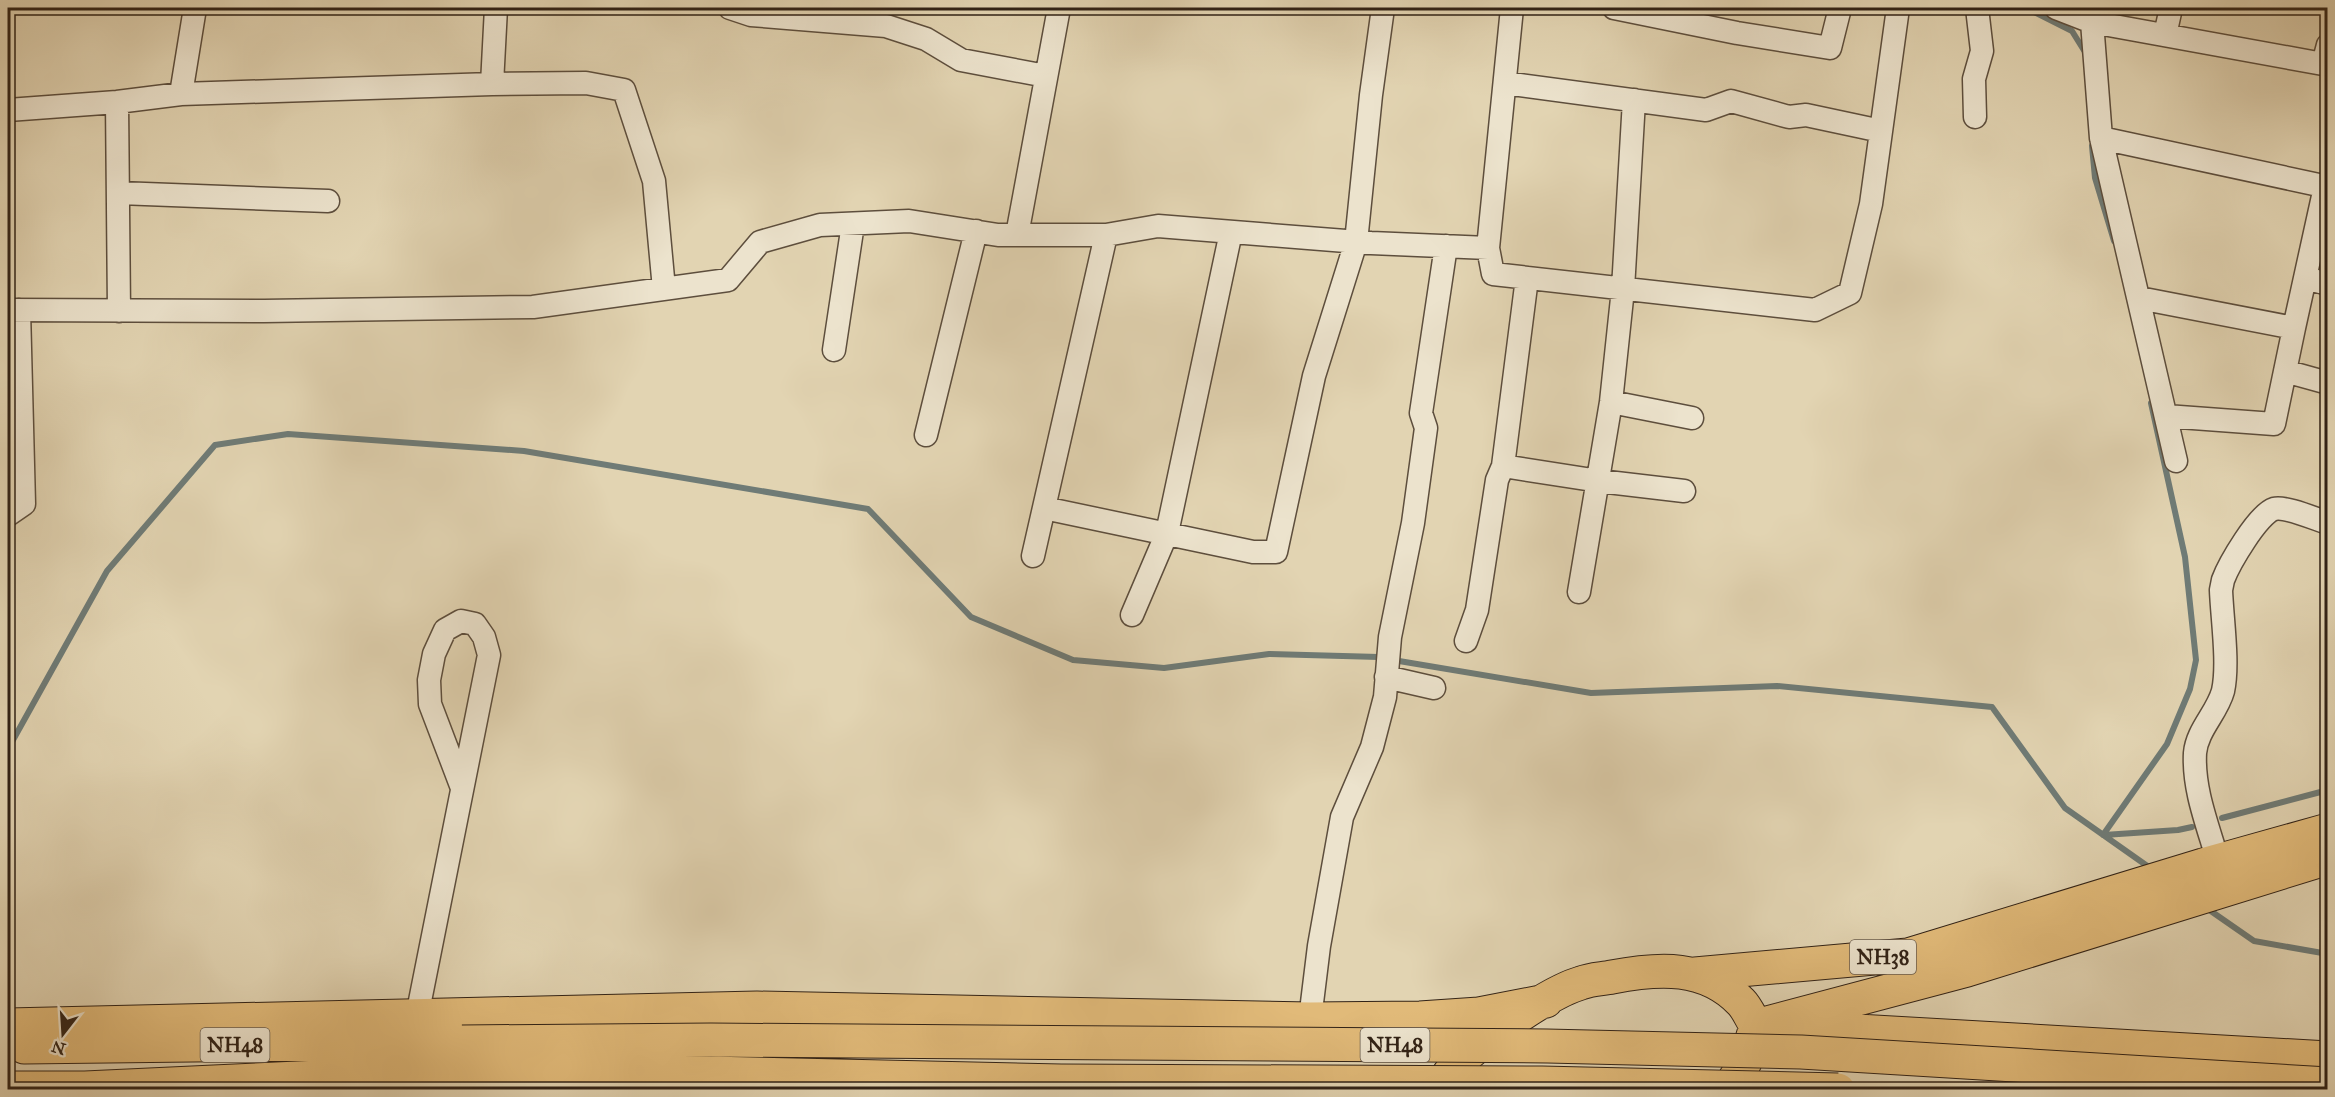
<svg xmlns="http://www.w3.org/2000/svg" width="2335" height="1097" viewBox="0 0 2335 1097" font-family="'IM FELL Great Primer',serif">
	<rect width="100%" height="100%" fill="#e2d4b2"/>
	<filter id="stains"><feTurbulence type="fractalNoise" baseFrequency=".00333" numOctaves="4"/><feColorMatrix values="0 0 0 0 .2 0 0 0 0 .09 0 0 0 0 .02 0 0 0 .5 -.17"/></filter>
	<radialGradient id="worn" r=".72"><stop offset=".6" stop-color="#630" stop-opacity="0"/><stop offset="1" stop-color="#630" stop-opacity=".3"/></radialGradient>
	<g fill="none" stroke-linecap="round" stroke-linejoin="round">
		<path stroke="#6f7b76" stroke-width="6" d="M2026,8L2072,31L2085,52
			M2092,146L2095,178L2114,241
			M1399,661L1591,693L1777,686L1992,707L2065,808L2153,870
			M8,749L107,571L215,445L288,434L524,451L868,509L971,617L1073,660L1164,668L1269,654L1379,657
			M2222,818L2328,790
			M2103,835L2167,744L2190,689L2196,660L2185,557L2151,403
			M2104,835L2178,830L2192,827
			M2205,907L2254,941L2328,954"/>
		<g stroke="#5d4e3d" stroke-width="25">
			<path id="minor" d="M730,8L751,15L886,26L926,39L961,60L1046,76
				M1614,8L1737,33L1830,48L1840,8
				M2056,8L2092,22L2101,138L2176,461
				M2092,22L2323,64L2328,45
				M2165,35L2171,8
				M1505,83L1706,110L1731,101L1789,117L1806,115L1881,131
				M492,84L496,8
				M181,94L492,84L586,83L624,90L654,181L664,289
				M117,102L119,311
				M8,110L117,102L181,94L195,8
				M1975,117L1974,79L1982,51L1977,8
				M2101,138L2328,187
				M119,193L328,201
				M1017,235L1059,8
				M1488,248L1512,8
				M2305,278L2328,284
				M2139,298L2294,328L2325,187
				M8,310L264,311L533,307L728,280L760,242L820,225L909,221L998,235H1106L1158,226L1371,243L1488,248L1493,274L1815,310L1850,293L1871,204L1898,8
				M834,350L853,224
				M2285,371L2328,383
				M1611,402L1692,418
				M2166,416L2274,424L2294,328
				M926,435L976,231
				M1503,466L1599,481L1684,491
				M1044,508L1253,552H1276L1314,376L1356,242L1371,95L1383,8
				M8,515L24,504L19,310
				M1033,556L1106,235
				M1579,592L1611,402L1623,289L1634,100
				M1132,615L1167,533L1231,232
				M1466,641L1477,610L1497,480L1503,466L1527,278
				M1386,677L1434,688
				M2218,861C2208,826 2193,790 2195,753C2197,730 2217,713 2223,691C2229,664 2222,618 2221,590L2223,580C2229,564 2258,514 2274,509C2286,506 2315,519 2328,523
				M417,1016L489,655L484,637L475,624L461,621L445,630L434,654L429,680L430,704L462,788
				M1310,1019L1319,946L1342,817L1372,747L1385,697L1390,637L1413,523L1426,428L1421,413L1446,246"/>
		</g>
		<g stroke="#312216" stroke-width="35">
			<path id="highway" d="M1695,974L1908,955L2203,865L2328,830
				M8,1025L757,1008L1310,1019L1420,1018L1479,1014L1546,1001
				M1756,1026L1967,970L2328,858
				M1788,1027L2328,1058
				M24,1047L462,1042
				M8,1088H85L471,1070
				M1439,1090C1443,1083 1447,1076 1452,1070C1473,1045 1549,992 1581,983C1591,979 1602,979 1612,977C1659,968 1705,965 1741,1002C1747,1008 1751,1018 1756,1026L1745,1062L1728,1090"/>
		</g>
		<use href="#minor" stroke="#ece3cd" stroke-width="22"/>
		<use href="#highway" stroke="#e1ba79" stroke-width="33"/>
		<g stroke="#312216" stroke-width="35" stroke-linecap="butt">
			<path id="highway-bridge" d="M462,1042L711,1040L1547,1046L1801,1052L2328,1084
				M471,1070L707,1073L1061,1081L1542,1083L1838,1090"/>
		</g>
		<use href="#highway-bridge" stroke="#e1ba79" stroke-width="33"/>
	</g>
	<g text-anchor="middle" stroke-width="4.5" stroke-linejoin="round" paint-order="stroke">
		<g fill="#ece3cd" stroke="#695c4d" stroke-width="1.5">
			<rect x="1850" y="940" width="66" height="34" rx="4.5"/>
			<rect x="200.5" y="1028" width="69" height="34" rx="4.5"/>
			<rect x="1360.5" y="1028" width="69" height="34" rx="4.5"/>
		</g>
		<g font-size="20" font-weight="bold" fill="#312216">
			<text x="1883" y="964">NH38</text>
			<text x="235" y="1052">NH48</text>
			<text x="1395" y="1052">NH48</text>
		</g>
	</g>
	<rect width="2335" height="1097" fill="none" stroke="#e2d4b2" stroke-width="30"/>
	<rect x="9" y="9" width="2317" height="1079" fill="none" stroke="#312216" stroke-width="3"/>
	<rect x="15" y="15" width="2305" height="1067" fill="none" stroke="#312216" stroke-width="1.5"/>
	<g transform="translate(63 1034) rotate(197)" stroke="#ece3cd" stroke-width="4.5" paint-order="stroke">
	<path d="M0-4.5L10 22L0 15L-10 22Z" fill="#312216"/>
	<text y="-9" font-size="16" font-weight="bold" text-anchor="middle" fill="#312216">N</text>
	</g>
	<rect width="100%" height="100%" filter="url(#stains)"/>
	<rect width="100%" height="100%" fill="url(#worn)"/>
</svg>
